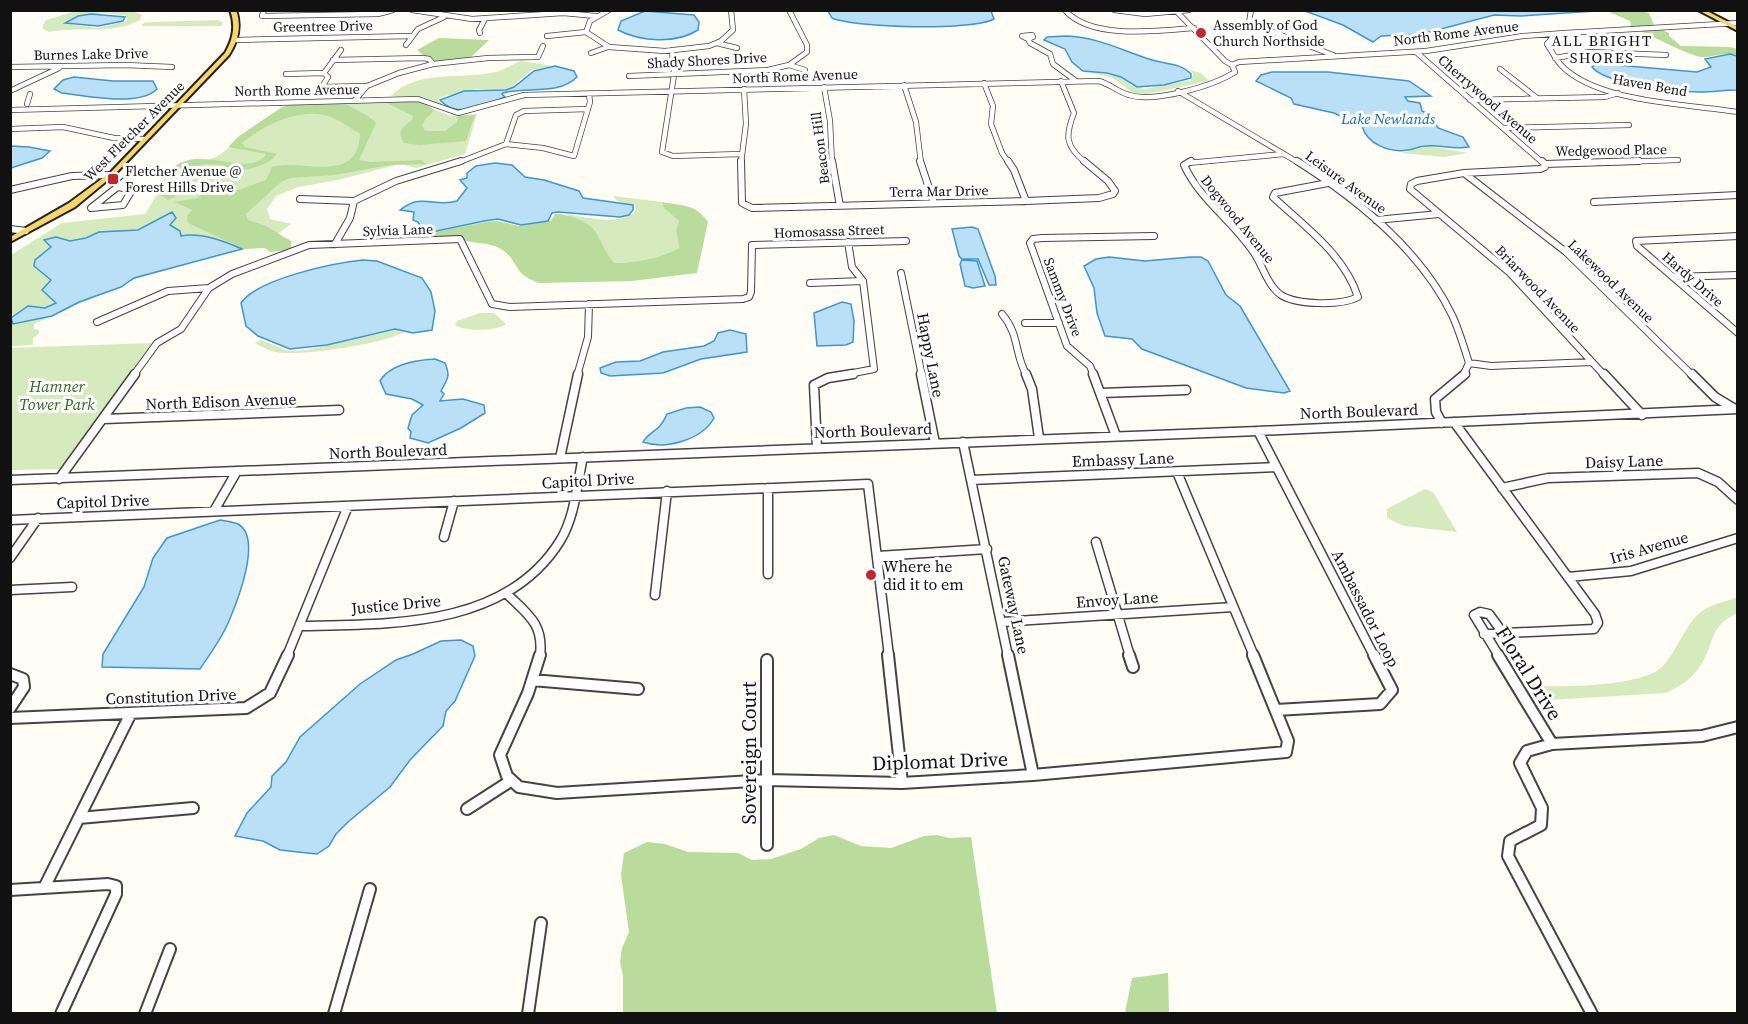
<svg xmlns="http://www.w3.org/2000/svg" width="1748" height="1024" viewBox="0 0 1748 1024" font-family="'Source Serif 4',serif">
	<rect width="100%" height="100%" fill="#fffdf5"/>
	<path fill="#d5ebbd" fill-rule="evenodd" d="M76,11H132L142,15L140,20C114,35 78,26 49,32L42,28L46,20ZM106,13L127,16V21L97,28L62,23L77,16Z
		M218,20L223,23L221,26H141L144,23L153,22Z
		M521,61L553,66L531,70L512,87L505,90L477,89L441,97L438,100L443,106L424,97L391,96C417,69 463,80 495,72C505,70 512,64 521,61Z
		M1190,70L1201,73L1209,81L1142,95L1132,92L1111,77L1084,72L1106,74L1119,77L1134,87L1145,89L1191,80L1193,74Z
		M412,101L433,112L435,110L451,116L477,114L465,154L416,168L400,164L338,180L298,187L276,196L267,209L270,219L291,224L270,240L136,279L34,324V329L39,330V333L33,338V345L11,346V255L62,223L145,214L170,173L216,157L290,105Z
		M1429,146L1468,153L1444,157L1401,153Z
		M613,196L662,202L665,208L679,221L676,230L679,248C658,259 638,262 615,263L609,258L596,232L566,214C585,217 622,227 636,210L635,205L617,201Z
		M480,313H494L506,324C499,331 463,332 455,325L457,321Z
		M396,330L404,332C383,344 299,357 276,352C269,351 261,346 255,343L261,340L288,351L307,350Z
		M152,343L61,469L11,470L10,348Z
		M1425,489L1433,492L1457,532L1404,526L1387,518V509Z
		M1737,597V613C1708,627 1715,644 1700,666C1691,680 1680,686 1666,693L1532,701L1542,686C1570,687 1644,686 1663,666C1679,649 1686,619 1707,608C1716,603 1728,601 1737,597Z"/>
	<path fill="#b9dc9c" d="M1607,11H1640L1649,13L1654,25L1657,28L1632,29L1630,21Z
		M1660,29L1669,33V36L1681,46L1730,47L1737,49V55C1725,52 1717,56 1705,57C1694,59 1653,36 1640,31Z
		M439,38L489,40L468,60L433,64L417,50Z
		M410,99L420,101L435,110L426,118L422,125L425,131H445L457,122L458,116L475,115L466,141L419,145L404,143C396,131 403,127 412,120L413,116L381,100Z
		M343,102C354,110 367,113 376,123L359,160L370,162L421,160L426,164L390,165L335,175L290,178L281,182L246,214L248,220L264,225L291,241V250L270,252L265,248L244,249L188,223L187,216L192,210L174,202L198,198L202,193L233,192L266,180L272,167C301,158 358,186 360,134C350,128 341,121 331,117C301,106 264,125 242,143L245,147L277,154C270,164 251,170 239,170C233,170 227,166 220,165C194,162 175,168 175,197L168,200L159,194C176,125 247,185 266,154L228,147L239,136L282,107L292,104Z
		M662,202C683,206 696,204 708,222L697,273L632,281L539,283C511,273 520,261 501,249C488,241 471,245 460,238L416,240L415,228L431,233L485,222L497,221L519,226L551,221L555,214C569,214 590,221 597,234C603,244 606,255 615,263C638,262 658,259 679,248L676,230L679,221L664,208Z
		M834,835L861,846L891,848L924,836L937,835L949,838L971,837L997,1013H623V976L620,962L622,948L629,932L621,875L624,853L647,842L665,844L688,852L738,853L752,860L771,859L801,849L819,838Z
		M1168,973L1169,1013H1125L1132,978Z"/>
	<path fill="#b9e0f7" stroke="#3f96cf" stroke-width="1.5" d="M645,11L694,15L699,22L698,30C676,44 641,42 618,30L621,21Z
		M828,11H991L994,19C972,31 855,28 832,18Z
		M1305,11V10L1596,11L1521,16L1494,15L1422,34L1381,36L1373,42L1343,25Z
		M91,14L125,17L123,21L98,26L65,23L78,16Z
		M1066,36C1098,37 1123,51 1152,60C1165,64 1181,63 1191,74V78L1164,85L1137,87L1121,77L1107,73L1083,71L1072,62L1065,49L1044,40L1047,37Z
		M1730,54L1737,56V90C1725,90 1713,92 1700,92C1677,92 1605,84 1592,67L1596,64H1605L1697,72L1711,67L1705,59Z
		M555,66L574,71L577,77C558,96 526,86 503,93L502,94L505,97C484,105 458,120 440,100L464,91L506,90L514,87L534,71Z
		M1272,72H1328L1409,81L1431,96L1405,97L1408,101L1420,103L1422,111L1430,115L1438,128L1463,137L1469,147C1451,150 1440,144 1426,146C1420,146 1414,149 1408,150C1389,153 1367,144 1362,126L1334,113L1294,104L1291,98L1256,81L1261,75Z
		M74,77L113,81H153L157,89C140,107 86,96 62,93L54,89L63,80Z
		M11,146L29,147L50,151L42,158L11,168Z
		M495,163L512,165L525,177L544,180L579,191L583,198L633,205V210L629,215L620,217L558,212L552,213L548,221L521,225L498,219L484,221L432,232L423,230L418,222L413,220L414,212L400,210C422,192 434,208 457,201L467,188L460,180L467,178V173L476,166Z
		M172,212L176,218L170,225L180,231L181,236C201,232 224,241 242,249L134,278L121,287L79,302L52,316L13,324L11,318L28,306L45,308L56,303L42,290L51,280L34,266L35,260L51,247L44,240L56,237L70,241L86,238L99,232L138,230Z
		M972,227L978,229L995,276L996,285H989L978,259H962L959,256L952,229Z
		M1109,257L1145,261L1191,257H1201L1208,261L1226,295L1240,306L1290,391L1284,393L1246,388L1142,349L1132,339L1105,336L1097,313L1094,288L1084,266L1096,259Z
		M363,260L377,261L422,278L431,292L435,311L432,330L413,333L395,329L327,345L290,349L258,336L246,326L241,303C257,279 333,263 363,260Z
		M962,260L977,261L985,286L973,288L965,286L960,264Z
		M842,302L851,304L854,321L853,342L846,345L817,346L814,313Z
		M730,330L746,334L747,352L701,359L663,373L610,376L601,373L600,368L616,362L640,361L663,352L704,346L714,341L718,333Z
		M435,359L445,363C451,377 447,379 441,391L444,394L440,401L463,399L484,405L485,413L461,428L428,443L410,438L411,432L408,428L412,415L423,405L412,399L386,394L380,381C390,364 417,360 435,359Z
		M700,407L711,412L714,418C702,440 665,450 643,442C650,430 659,433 667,414L686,408Z
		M220,520C225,521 233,522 238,524C263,538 237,602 229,621C222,638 210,654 200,669L102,667L103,654L144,587L153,558L167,538Z
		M461,640L473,646L475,656L455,701L446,711L443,726L410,760L390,787L348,822L336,834L329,846L317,854L307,853L280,850L263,841L235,836L247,813L271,787L272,776L286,762L300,737L360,684L396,660L413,654L441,641Z"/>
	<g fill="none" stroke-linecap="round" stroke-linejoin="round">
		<g stroke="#444" stroke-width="6">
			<path id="minor-far3" d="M264,10L262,16L378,14L393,10
				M412,10L472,19L563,13L596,16
				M609,10L590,21L586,32L609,47L665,51L709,46L721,41L733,30L731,10
				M1065,10C1090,40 1158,31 1194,28
				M1114,10L1145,14L1189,10
				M1251,10L1249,23L1333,55
				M1178,13L1225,61L1232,65
				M1738,23L1565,33L1552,38L1547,44C1551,50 1555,58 1560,64C1595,103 1689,104 1738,112
				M480,33L479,30L485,19
				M1032,35L1033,37L1028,39L1022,36Z
				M547,36L586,32
				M1028,39L1030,43L1050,54L1053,64L1076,81
				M235,40L411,36
				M717,43L737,48
				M406,45L418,29L444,17
				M672,50L674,75L662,152L673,156L741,154
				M1416,52L1543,163
				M591,53L608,47
				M1555,58L1590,52L1666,55
				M333,60L423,58L429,59L433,64
				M789,65L805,70
				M10,67L125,65L172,67
				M1500,69L1537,98
				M286,74L324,73
				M629,76L768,70L789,65L807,52V45L789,10
				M1061,81L1074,113C1065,136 1065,146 1086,163
				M984,83L993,106L991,124L1002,153L1009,163
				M904,85L916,122L921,163
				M322,87L328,77L324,73L341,50
				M322,87L367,86
				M824,87L830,121L832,163
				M10,91L59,68
				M1178,91L1299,163
				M355,100L367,86L399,73L433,64L488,58L538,57L543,46
				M1470,100L1605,97L1618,93
				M27,104L30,94
				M10,110L418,99L458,113L524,95L1099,81C1110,84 1118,92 1129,95C1155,103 1213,86 1235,72L1232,65L1239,62L1426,51L1523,36L1565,33
				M1503,128L1629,125
				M10,129L63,127L114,138L144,139
				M506,144L516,115L524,111L588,109
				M457,163L506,144L543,148L574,156L590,102L589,94
				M741,163L746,124L744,89
				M1188,163L1284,154
				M1589,163L1678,160"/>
		</g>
		<g stroke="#444" stroke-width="8">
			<path id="minor-far2" d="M741,161L742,203L752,208L1026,201L1099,198L1113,194L1115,191L1108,181L1084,161
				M832,161L840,206
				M920,161L934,203
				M1008,161L1014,170L1026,201
				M1191,161L1184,165C1201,202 1235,222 1256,256C1263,268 1269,287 1281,295C1297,305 1341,306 1358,297C1344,254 1305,227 1273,197L1275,193L1328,183
				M1297,161C1357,199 1420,249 1452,315C1459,330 1464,347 1469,363L1463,376
				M1542,161L1545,164
				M1545,164V167L1540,169L1464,173L1417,181L1411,184L1410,189L1510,273L1605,376
				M1545,164L1639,161
				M1464,173L1566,252L1693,376
				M119,187L132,190L123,205L91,208L135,173
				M10,190L72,176L110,175
				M300,199L354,201
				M1594,202L1738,195
				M1376,220L1439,214
				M10,229L26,231
				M1738,236L1636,241L1637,246L1738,333
				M335,244L350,218L354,201L396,181L461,161
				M901,273L922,376
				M1673,277L1738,275
				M810,283L863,281
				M1002,314C1020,335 1014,354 1027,376
				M97,322L168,291L209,288
				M1025,323H1059
				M1469,363L1491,366L1592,362
				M133,376L157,343L181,329L209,288L232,274L309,245L460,239L492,304L510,307L743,299L749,297L751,292L752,245L906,241
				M577,376L588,337L589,304
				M838,376L874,369L863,281L852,267L848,242
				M1094,376L1090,366L1067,346L1030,243L1033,239L1042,238L1154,236"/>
		</g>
		<g stroke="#444" stroke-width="11">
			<path id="minor-far1" d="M921,374L935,443
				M1026,374L1032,389L1039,438
				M1093,374L1116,436
				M1604,374L1642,415
				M1692,374L1715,397L1735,409
				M1101,393L1186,390
				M104,419L339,410
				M1454,422L1595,614L1598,623L1594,629L1484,634
				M1442,423L1436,412L1435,399L1465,374
				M1258,431L1374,656
				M963,442L1008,656
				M817,447L814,385L828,378L853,374
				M560,458L578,374
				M1177,472L1254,656
				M59,479L135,374
				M10,480L1258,431L1738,409
				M971,480L1276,467
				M768,488V574
				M1502,488L1548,478L1698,473L1718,482L1738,500
				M214,511L237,471
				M10,520L868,484L889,656
				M444,537L454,501
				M1096,542L1130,656
				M878,556L987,549
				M10,558L38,518
				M1568,577L1631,571L1738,538
				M10,590L72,587
				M506,593C527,614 544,623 540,656
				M655,595L667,491
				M1002,622L1233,607
				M301,626C391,624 506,628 560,541C575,517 577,484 583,457
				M287,656L348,506
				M1499,656L1474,615L1480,612L1489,614L1503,633"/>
		</g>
		<g stroke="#444" stroke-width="14">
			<path id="minor" d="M540,655L528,693L500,755L507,776L519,787L557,793L767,780L902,783L1033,775L1286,752L1288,741L1253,655
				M888,655L902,783
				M1008,655L1033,775
				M1129,655L1133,667
				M1498,655L1552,744
				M767,660V845
				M10,674L23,679L24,687L10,708
				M532,680L638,689
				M1276,710L1380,704L1392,690L1374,655
				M10,718L246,708L270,693L288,655
				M467,809L509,782
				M79,818L193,808
				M44,888L131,713
				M10,890L108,884L116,886V894L61,1014
				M145,1014L170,949
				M334,1014L370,889
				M528,1014L541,923
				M1592,1014L1508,856L1510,841L1541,825L1542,808L1520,763L1527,751L1552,744L1702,736L1738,727"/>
		</g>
		<g stroke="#222" stroke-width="4">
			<path id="major" d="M230,10H236C242,27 238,41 229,55L115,174L75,207L10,242V237L69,203L111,172L225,53C233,39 236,26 230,10Z
				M1698,10H1705L1738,27V31Z"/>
		</g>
		<use href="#minor-far3" stroke="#fff" stroke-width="4.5"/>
		<use href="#minor-far2" stroke="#fff" stroke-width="6"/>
		<use href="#minor-far1" stroke="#fff" stroke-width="8"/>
		<use href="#minor" stroke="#fff" stroke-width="10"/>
		<use href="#major" fill="#f9d66b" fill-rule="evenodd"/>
	</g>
	<g fill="#c4262e" stroke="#fff" stroke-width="2">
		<circle cx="1201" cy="33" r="6"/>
		<rect x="107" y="173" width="12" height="12" rx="3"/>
		<circle cx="871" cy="575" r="6"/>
	</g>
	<g text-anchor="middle" stroke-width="6" stroke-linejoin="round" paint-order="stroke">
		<g font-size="14" fill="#111" stroke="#fff" text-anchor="start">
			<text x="1213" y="30">Assembly of God<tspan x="1213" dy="16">Church Northside</tspan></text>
			<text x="125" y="176">Fletcher Avenue @<tspan x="125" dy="16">Forest Hills Drive</tspan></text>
		</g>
		<g font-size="14" fill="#111" stroke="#fff">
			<text transform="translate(323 26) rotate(-1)" y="5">Greentree Drive</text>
			<text transform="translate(1456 33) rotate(-7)" y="5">North Rome Avenue</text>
			<text transform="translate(91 54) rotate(-1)" y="5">Burnes Lake Drive</text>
			<text transform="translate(707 60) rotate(-3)" y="5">Shady Shores Drive</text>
			<text transform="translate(795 76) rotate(-2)" y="5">North Rome Avenue</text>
			<text transform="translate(1650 85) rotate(10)" y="5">Haven Bend</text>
			<text transform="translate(297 90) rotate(-1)" y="5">North Rome Avenue</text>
			<text transform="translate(1488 99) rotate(41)" y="5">Cherrywood Avenue</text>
			<text transform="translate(134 131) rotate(-45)" y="5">West Fletcher Avenue</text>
			<text transform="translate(820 148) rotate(-97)" y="5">Beacon Hill</text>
			<text transform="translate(1611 150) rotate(-1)" y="5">Wedgewood Place</text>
			<text transform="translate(1346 182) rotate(36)" y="5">Leisure Avenue</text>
			<text transform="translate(939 191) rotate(-1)" y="5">Terra Mar Drive</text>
			<text transform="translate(1238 219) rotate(51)" y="5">Dogwood Avenue</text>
			<text transform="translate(398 230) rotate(-2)" y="5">Sylvia Lane</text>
			<text transform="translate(829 231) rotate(-2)" y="5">Homosassa Street</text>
			<text transform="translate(1693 279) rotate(41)" y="5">Hardy Drive</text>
			<text transform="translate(1611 281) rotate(44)" y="5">Lakewood Avenue</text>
			<text transform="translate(1538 289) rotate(46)" y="5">Briarwood Avenue</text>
			<text transform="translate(1063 297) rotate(69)" y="5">Sammy Drive</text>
		</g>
		<g font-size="15" letter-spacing="1.5" fill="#111" stroke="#fff">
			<text x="1602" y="46">ALL BRIGHT<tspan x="1602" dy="17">SHORES</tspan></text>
		</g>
		<g font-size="15" font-style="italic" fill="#1768a6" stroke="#fff">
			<text x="1388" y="124">Lake Newlands</text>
		</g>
		<g font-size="16" fill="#111" stroke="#fff">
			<text transform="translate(931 355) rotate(79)" y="6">Happy Lane</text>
			<text transform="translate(221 401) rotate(-2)" y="6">North Edison Avenue</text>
			<text transform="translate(1359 411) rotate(-2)" y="6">North Boulevard</text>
			<text transform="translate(873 430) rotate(-2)" y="6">North Boulevard</text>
			<text transform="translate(388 451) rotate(-2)" y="6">North Boulevard</text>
			<text transform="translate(1123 459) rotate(-2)" y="6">Embassy Lane</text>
			<text transform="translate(1624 461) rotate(-2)" y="6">Daisy Lane</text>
			<text transform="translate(588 480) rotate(-3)" y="6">Capitol Drive</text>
			<text transform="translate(103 501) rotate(-2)" y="6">Capitol Drive</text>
			<text transform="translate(1649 547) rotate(-16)" y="6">Iris Avenue</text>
			<text transform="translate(1117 599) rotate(-4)" y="6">Envoy Lane</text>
			<text transform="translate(396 604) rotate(-5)" y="6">Justice Drive</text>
			<text transform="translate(1014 605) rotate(78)" y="6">Gateway Lane</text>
			<text transform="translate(1366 608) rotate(63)" y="6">Ambassador Loop</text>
			<text transform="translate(171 696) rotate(-2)" y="6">Constitution Drive</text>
		</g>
		<g font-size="16" font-style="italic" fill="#2f6b1f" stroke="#fff">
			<text x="57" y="392">Hamner<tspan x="57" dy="18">Tower Park</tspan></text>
		</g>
		<g font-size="16" fill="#111" stroke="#fff" text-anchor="start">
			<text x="883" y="572">Where he<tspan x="883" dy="18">did it to em</tspan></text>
		</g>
		<g font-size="20" fill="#111" stroke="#fff">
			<text transform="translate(1529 673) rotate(58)" y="7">Floral Drive</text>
			<text transform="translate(749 753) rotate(-90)" y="7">Sovereign Court</text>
			<text transform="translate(940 761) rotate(-2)" y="7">Diplomat Drive</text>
		</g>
	</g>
	<rect width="1748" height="1024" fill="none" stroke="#111111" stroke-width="24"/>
</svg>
